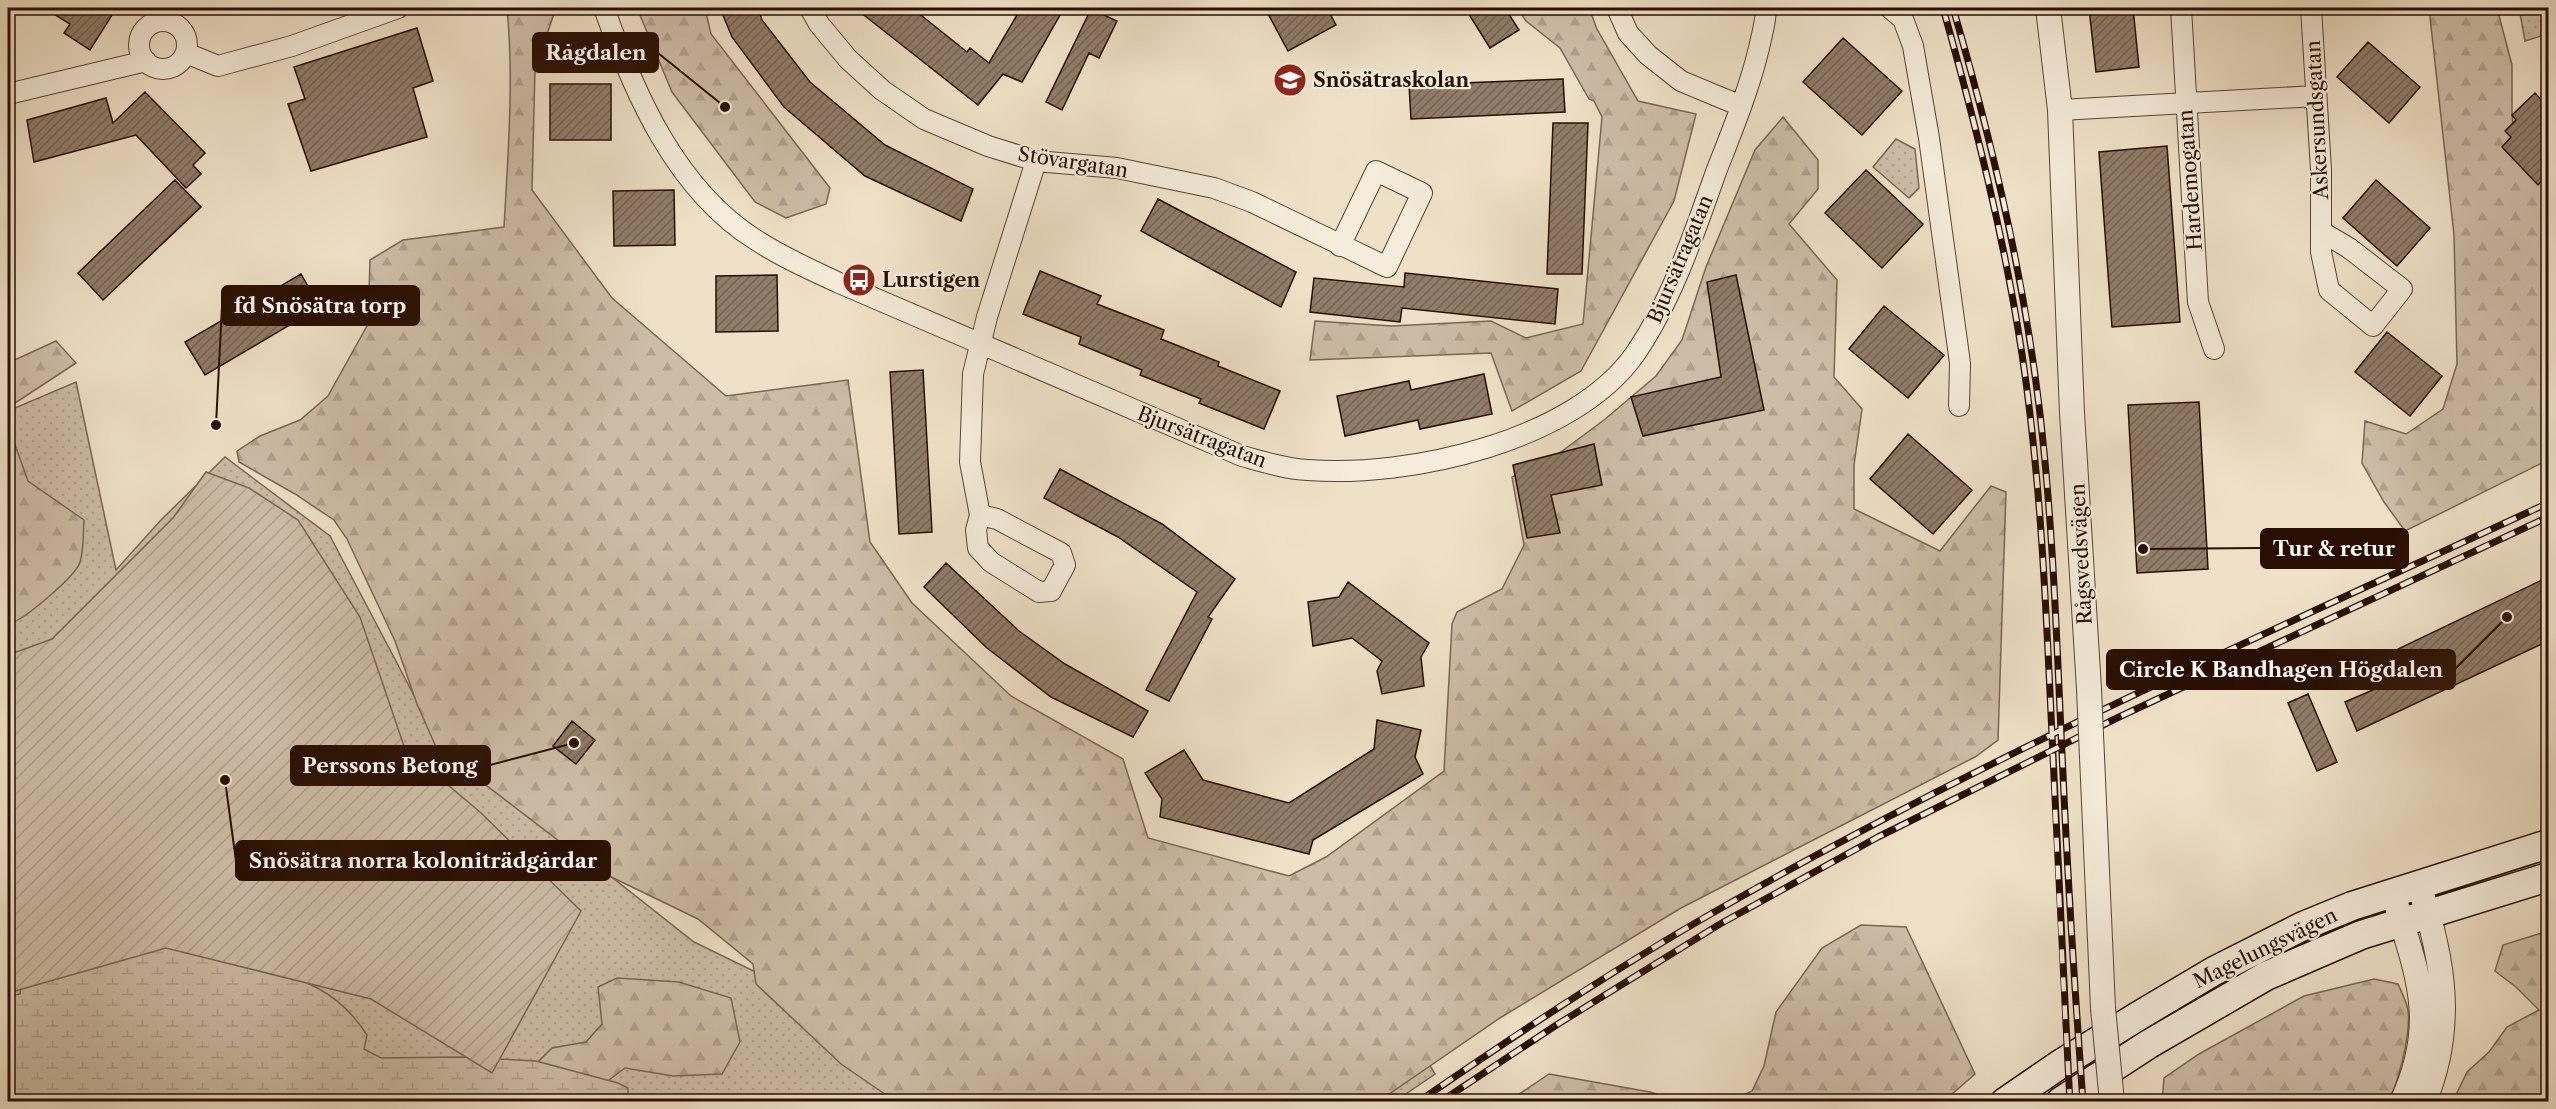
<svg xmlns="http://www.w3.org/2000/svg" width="2556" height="1109" viewBox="0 0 2556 1109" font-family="'Libre Caslon Text',serif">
	<defs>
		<pattern id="grass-dots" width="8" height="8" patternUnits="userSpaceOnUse" patternTransform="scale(1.5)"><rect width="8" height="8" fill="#cdbda7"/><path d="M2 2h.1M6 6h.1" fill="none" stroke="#b0a18e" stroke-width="1.8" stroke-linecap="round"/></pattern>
		<pattern id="forest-firs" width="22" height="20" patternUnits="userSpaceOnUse" patternTransform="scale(1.5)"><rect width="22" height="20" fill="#cdbda7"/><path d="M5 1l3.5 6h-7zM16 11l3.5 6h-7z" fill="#b0a18e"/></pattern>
		<pattern id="wetland-marsh" width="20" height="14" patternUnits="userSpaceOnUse" patternTransform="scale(1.5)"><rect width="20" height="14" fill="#cdbda7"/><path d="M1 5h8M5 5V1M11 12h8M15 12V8" fill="none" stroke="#b0a18e"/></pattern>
		<pattern id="garden-furrows" width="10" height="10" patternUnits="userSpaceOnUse" patternTransform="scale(1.5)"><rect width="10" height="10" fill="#cdbda7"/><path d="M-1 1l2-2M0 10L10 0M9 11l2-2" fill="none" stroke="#b0a18e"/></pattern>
		<pattern id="building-hatch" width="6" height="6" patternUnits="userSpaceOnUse" patternTransform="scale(1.5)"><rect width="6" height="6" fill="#8f7c69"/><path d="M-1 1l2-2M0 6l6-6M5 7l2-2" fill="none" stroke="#756454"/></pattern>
	</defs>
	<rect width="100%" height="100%" fill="#efe1c8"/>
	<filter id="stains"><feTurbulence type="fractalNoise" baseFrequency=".00333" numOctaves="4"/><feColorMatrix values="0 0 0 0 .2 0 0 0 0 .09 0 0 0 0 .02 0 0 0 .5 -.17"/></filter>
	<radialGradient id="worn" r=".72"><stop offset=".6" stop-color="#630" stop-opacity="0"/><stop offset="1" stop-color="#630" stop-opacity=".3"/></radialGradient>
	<path fill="url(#grass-dots)" stroke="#7a6655" stroke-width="1.5" d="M2519,8H2548V34L2525,41Z
		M1896,139L1915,149L1919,188L1909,198L1873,167Z
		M76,382L116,570L160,521L225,457L330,536L437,739L694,942L901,1043L1324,884L1435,1074L1394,1102L8,1101V411Z"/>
	<path fill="url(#forest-firs)" stroke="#7a6655" stroke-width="1.5" d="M507,8H556L535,69L532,190L612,298L726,396L848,380L870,542L912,603L1011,696L1123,759L1148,838L1289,876L1326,857L1444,771L1452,624L1457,612L1502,589L1524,545L1512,477L1546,463L1604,420L1656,376L1682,340L1706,267L1755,150L1783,117L1818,160V189L1789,224L1837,280L1834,377L1862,409L1854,465V509L1940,551L1991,486L2006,492L1998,740L1975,757L1681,908L1500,1018L1379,1101H895L841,1064L756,984L753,964L698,919L597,870L436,747L417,704L395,641L347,539L334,520L295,494L239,462L237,451L260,436L300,420L328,396L368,324L370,260L403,240L504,227C508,154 514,80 507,8Z
		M637,8H705L711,34L830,188L826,204L786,218L755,202L672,92Z
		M1517,8H1589L1597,29L1638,101L1696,114L1674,201L1581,371L1512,411L1491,353L1310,360L1315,321L1392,326L1491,321L1526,338L1583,324L1602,117L1594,101L1589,99L1560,48L1526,21Z
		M2429,8H2497L2512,65V116L2517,153L2548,182V460L2405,531L2384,502L2362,463L2365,421L2406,434L2443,409L2457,364L2454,235Z
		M56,341L76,363L12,405L8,415V363Z
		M8,425L28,481L84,520C83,533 84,549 80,562C76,576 22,622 8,624Z
		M1861,925L1906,927L1975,1074L1944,1101H1732L1752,1091L1764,1066L1776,1012L1822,948Z
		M2548,931V1101H2453L2467,1072L2489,1052L2507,1027L2539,1010L2516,987L2495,971L2503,945Z
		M617,978L679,982L731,998L740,1042L722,1074L673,1076L625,1068L605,1083L537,1063L552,1048L586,1042L602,1024L598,987Z
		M2374,979L2398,984C2401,991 2405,999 2407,1006C2413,1026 2399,1083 2388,1101L2162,1102L2164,1078L2199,1054L2304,996Z
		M1549,1074L1650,1092L1677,1101H1509Z"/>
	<path fill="url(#wetland-marsh)" stroke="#7a6655" stroke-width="1.5" d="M169,943C195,950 222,958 249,965C301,979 336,987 367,1035L364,1049L381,1058L462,1057L536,1061L618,1083L628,1088V1101H8V996L20,994L21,986Z"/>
	<path fill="url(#garden-furrows)" stroke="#7a6655" stroke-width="1.5" d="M206,472L249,488L298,520L360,617L405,749L480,812L581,911L492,1073L371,999L166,948L8,993V655L52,639L173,518Z"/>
	<path fill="url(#building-hatch)" stroke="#280e03" stroke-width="1.5" d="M44,8H100L112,15L90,50L64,33L70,24Z
		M720,8H758L762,20L810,82L885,145L973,189L961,221L865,176L784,107L732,37Z
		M855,8H912L967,52L970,48L989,63L1021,8H1064L1022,82L1003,74L978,105Z
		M1265,8H1327L1336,25L1288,51Z
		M1465,8H1505L1519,30L1490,48Z
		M2089,8H2133L2139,67L2096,72Z
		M1091,9L1117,21L1099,58L1089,53L1062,110L1046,102Z
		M417,28L433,81L413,88L427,137L311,171L288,104L305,99L294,67Z
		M1843,38L1902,91L1862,135L1803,82Z
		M2368,42L2420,87L2389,123L2337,77Z
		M1563,79L1565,112L1411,119L1409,85Z
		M550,84H611V140H550Z
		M145,92L205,153L193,165L201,174L186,188L136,135L34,162L27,120L106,98L113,123Z
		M2535,93L2548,107V174L2538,185L2502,147L2511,137L2505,131L2516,120L2512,115Z
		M1553,123H1588L1582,274H1547Z
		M2167,146L2180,322L2112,327L2099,152Z
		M1866,170L1923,224L1882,268L1825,213Z
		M175,180L201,207L103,300L78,273Z
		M2376,180L2430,228L2397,266L2343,218Z
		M674,190L675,245L614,246L613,191Z
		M1158,199L1296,272L1281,307L1141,231Z
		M1040,271L1101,296L1097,304L1164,330L1161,339L1219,362L1218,366L1280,391L1264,429L1199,403L1201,399L1140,375L1142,370L1079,344L1081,337L1023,314Z
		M1405,273L1558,289L1555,324L1402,308L1400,322L1310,312L1314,278L1404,287Z
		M301,274L320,307L205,375L185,342Z
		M777,275L778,331L716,332V276Z
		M1736,275L1764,410L1643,436L1631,397L1721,377L1707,282Z
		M1884,306L1944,355L1908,398L1849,349Z
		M2387,332L2442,376L2410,416L2355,372Z
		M923,370L932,532L899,534L890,372Z
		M1484,374L1492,414L1420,429L1418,420L1345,436L1337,396L1409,381L1411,390Z
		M2199,402L2208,569L2137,573L2128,405Z
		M1908,434L1972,490L1933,534L1870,479Z
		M1594,444L1602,485L1551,495L1560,533L1527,538L1513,465Z
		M1060,469L1162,524L1235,579L1208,617L1212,619L1169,701L1146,690L1197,592L1118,537L1044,498Z
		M946,563L1019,631L1065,664L1148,711L1133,737L1051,697L987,648L924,587Z
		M2542,580L2548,593V641L2357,731L2345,702L2410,674L2398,649Z
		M1348,582L1429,643L1421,657L1424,686L1382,694L1377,671L1382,661L1352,638L1313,646L1308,602L1339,597Z
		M2308,694L2337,762L2317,771L2288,703Z
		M1377,720L1421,730L1415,757L1423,774L1313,840L1309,854L1160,817L1162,799L1145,773L1184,750L1203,780L1289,803L1374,749Z
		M572,721L595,740L576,764L553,746Z"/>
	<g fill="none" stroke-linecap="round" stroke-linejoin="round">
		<g stroke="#5a4334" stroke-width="22">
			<path id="minor" d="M604,8C634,93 676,190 756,240C782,257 809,269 837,282L1242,456C1264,462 1286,469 1308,470C1409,478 1574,441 1635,354C1672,300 1694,234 1716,172C1732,131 1749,90 1759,48C1762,34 1766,21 1766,8
				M810,8L819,24L848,59L882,90L924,119L988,146L1036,161L1117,168L1214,188L1252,202L1387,267L1422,193L1376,171L1340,246
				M1617,8L1628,33L1648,55L1681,81L1741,106
				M1890,8L1903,19L1913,46L1929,138L1960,363L1959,406
				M2181,8L2198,302L2214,349
				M2311,8L2321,170V252L2329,290L2373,326L2402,289L2349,248L2322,232
				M139 45a24 24 0 1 1 48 0a24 24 0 1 1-48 0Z
				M186,53L218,66L292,46L398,8
				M8,94L146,61
				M2060,110L2316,96
				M980,515L997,519L1061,553L1065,565L1051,591L1039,592L991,562L978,548L976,530L980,515L970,462L973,374L987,317L1036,161"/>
		</g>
		<g stroke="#5a4334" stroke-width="26">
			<path id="tertiary" d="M2048,8L2060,110L2072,413L2089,689
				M2092,757L2103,1008
				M2419,886C2444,959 2455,1028 2424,1102
				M2393,893C2416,973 2440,1019 2402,1102"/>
		</g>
		<g stroke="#280e03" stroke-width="31">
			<path id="secondary" d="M2005,1102L2059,1065L2140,1015L2214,971L2303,926L2352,906L2548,844
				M2060,1102L2149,1044L2266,976L2361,935L2548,877"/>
		</g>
		<use href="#minor" stroke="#f5ecdb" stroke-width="20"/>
		<use href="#tertiary" stroke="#f5ecdb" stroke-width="24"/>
		<use href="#secondary" stroke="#f5ecdb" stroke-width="28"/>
		<g stroke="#280e03" stroke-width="7">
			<path id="rail" d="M1943,8C1975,122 2004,236 2022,354C2041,480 2046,608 2052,735C2057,858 2063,980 2070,1102
				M1953,8C1992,141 2024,276 2040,414C2054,534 2057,654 2063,774C2068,884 2075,993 2083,1102
				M1418,1102C1515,1035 1614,969 1716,911C1984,757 2268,633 2548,503
				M1440,1102L1558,1024L1720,924L1878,837L2119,717L2548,517"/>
		</g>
		<use href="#rail" stroke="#f5ecdb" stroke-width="4.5" stroke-dasharray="14" stroke-linecap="butt"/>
		<g stroke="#5a4334" stroke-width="26" stroke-linecap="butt">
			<path id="tertiary-bridge" d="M2089,689L2092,757
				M2103,1008L2112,1102"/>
		</g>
		<use href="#tertiary-bridge" stroke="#f5ecdb" stroke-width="24"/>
	</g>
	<defs>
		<g id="school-disc" transform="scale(1.725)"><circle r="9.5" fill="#8f2418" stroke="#f5ecdb"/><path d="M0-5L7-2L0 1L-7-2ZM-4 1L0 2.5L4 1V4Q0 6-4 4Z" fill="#fff"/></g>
		<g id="bus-disc" transform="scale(1.725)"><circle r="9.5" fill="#8f2418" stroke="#f5ecdb"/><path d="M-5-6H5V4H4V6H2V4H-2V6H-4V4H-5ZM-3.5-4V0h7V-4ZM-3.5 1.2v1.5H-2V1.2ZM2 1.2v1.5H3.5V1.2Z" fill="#fff"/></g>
	</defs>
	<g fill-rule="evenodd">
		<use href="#school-disc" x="1290" y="80"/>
		<use href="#bus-disc" x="859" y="280"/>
	</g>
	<g text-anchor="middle" stroke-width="4.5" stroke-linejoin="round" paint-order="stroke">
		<g font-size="20" font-weight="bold" fill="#280e03" stroke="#f5ecdb" text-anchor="start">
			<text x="1313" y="87">Snösätraskolan</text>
			<text x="882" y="287">Lurstigen</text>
		</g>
		<g font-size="20" fill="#280e03" stroke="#f5ecdb">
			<text transform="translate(2317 120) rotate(-93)" y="7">Askersundsgatan</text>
			<text transform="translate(1073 162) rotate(9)" y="7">Stövargatan</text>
			<text transform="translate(2190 180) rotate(-94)" y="7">Hardemogatan</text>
			<text transform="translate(1680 259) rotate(-67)" y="7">Bjursätragatan</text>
			<text transform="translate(1202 437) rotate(21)" y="7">Bjursätragatan</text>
			<text transform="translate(2081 554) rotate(-93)" y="7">Rågsvedsvägen</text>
			<text transform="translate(2265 948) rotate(-26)" y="7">Magelungsvägen</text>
		</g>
	</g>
	<path fill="none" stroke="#280e03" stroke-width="2" d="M725 107L658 53M216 425L222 306M2143 549L2261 548M2507 617L2455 669M574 743L490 765M225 780L236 861"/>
	<g fill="#280e03" stroke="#f5ecdb" stroke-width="2">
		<circle cx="725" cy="107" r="6"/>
		<circle cx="216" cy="425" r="6"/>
		<circle cx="2143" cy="549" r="6"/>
		<circle cx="2507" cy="617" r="6"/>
		<circle cx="574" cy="743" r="6"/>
		<circle cx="225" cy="780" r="6"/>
	</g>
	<g fill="#280e03" stroke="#280e03" stroke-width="2">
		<rect x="533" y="33" width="125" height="39" rx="6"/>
		<rect x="222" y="286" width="197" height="39" rx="6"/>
		<rect x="2261" y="529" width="147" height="39" rx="6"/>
		<rect x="2107" y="650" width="348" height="39" rx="6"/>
		<rect x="291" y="746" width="199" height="39" rx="6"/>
		<rect x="236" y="841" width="374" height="39" rx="6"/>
	</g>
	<g font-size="21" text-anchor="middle" font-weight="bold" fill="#fff">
		<text x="596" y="60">Rågdalen</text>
		<text x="320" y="313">fd Snösätra torp</text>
		<text x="2334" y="556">Tur &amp; retur</text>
		<text x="2281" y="677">Circle K Bandhagen Högdalen</text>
		<text x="390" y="773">Perssons Betong</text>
		<text x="423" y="868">Snösätra norra koloniträdgårdar</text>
	</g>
	<rect width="2556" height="1109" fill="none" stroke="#efe1c8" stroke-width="30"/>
	<rect x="9" y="9" width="2538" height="1091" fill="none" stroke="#280e03" stroke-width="3"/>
	<rect x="15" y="15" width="2526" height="1079" fill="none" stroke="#280e03" stroke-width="1.5"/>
	<rect width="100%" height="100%" filter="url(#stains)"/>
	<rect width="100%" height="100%" fill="url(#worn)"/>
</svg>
